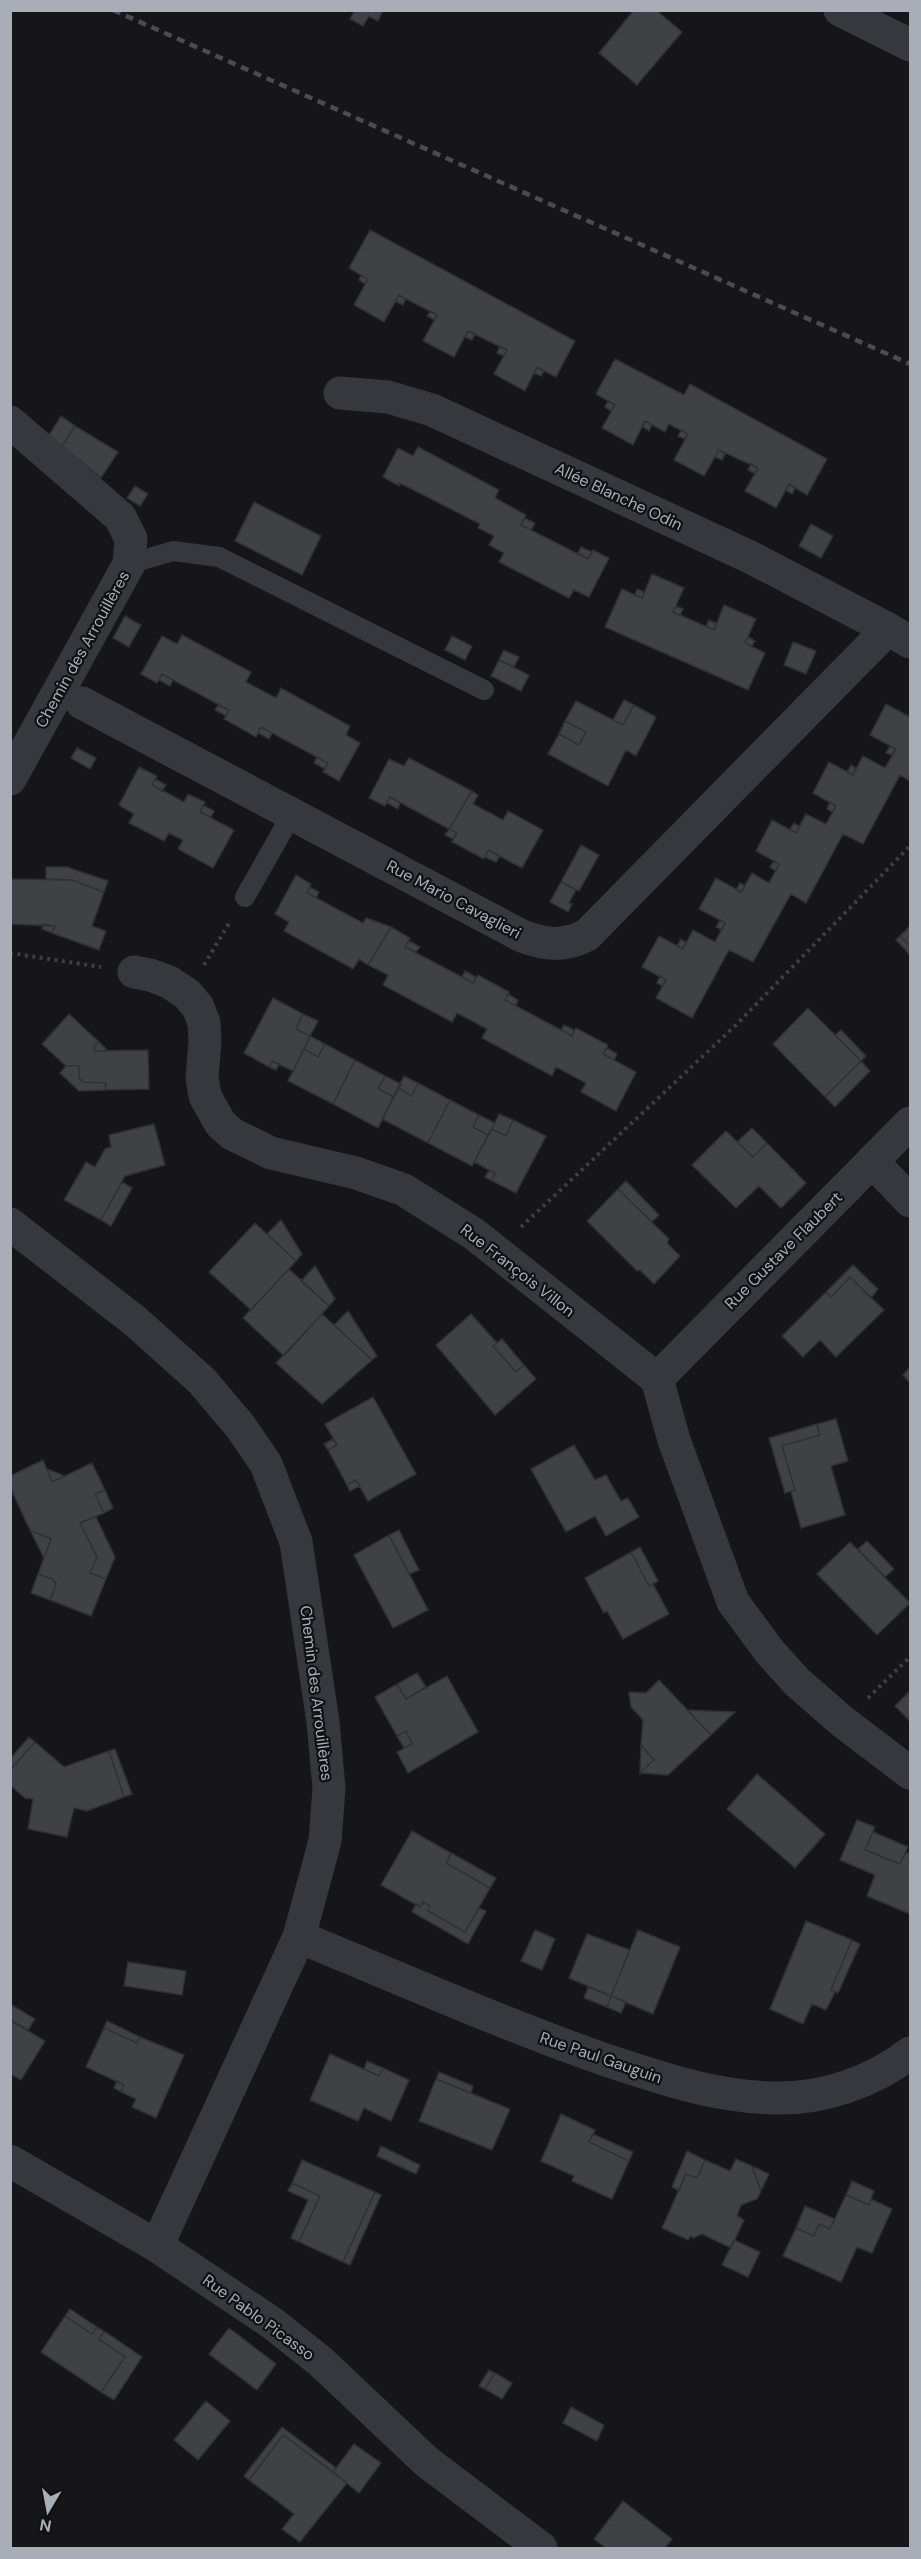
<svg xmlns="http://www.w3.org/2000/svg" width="921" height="2559" viewBox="0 0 921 2559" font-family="'DM Sans',sans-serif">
	<rect width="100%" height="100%" fill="#161618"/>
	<path fill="#404145" stroke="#303034" stroke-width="1.5" d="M355,10H383L378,21L369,16L363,26L350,19Z
		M634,10H656L682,32L637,85L599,53Z
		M370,230L575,341L556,377L537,367L525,391L494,374L507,350L468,331L454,357L423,341L437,315L399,295L384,322L354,305L368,279L349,268Z
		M361,275L368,279L365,284L359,280Z
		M399,295L406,299L403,305L395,301Z
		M431,311L437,315L434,320L427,316Z
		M468,331L475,334L472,340L465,337Z
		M500,346L507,350L504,356L497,353Z
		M615,359L684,395L690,384L827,459L807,495L789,484L776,508L745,491L758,468L719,450L704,476L674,460L688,434L669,424L665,432L645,421L633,445L602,428L615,405L596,394Z
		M537,367L544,371L541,376L534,373Z
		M608,401L615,405L611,411L605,407Z
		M61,416L75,426L62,446L49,435Z
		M645,421L652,425L649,431L643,427Z
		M75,426L118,452L101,478L62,446Z
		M681,430L688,434L685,439L678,436Z
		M418,447L499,490L495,498L526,515L521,525L588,559L593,550L609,558L589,597L574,590L569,598L499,562L504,553L489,545L494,536L478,528L480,524L400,483L399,486L383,477L398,448L413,456Z
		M719,450L725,454L722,460L715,457Z
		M751,464L758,468L755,474L748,470Z
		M789,484L795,488L792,494L786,490Z
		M135,486L148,494L140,506L127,498Z
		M254,502L321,536L302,575L235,541Z
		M524,518L535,523L531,530L521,525Z
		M811,524L833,536L821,558L799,546Z
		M581,547L592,552L588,559L578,553Z
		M652,574L684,588L673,612L714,630L724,605L756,619L745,643L765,653L748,690L605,627L622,589L642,598Z
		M637,589L644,592L642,598L635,595Z
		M676,606L683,609L680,615L673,612Z
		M125,616L141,625L129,647L113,638Z
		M709,620L716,623L714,630L706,626Z
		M182,635L251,672L246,682L276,698L281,688L350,726L346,735L360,743L339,781L323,772L328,763L261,727L256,737L224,719L229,710L162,674L157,683L141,674L162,636L177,644Z
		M452,636L472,646L465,660L445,650Z
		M748,637L755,641L752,646L745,643Z
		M793,642L816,651L806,674L784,665Z
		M504,650L519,657L514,667L499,660Z
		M499,660L529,675L521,691L491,676Z
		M162,674L173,680L170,686L159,680Z
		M624,700L634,705L623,725L613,720Z
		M576,701L623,725L634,705L656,717L636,756L626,750L608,786L548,754L559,734L579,745L586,732L565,721Z
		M886,704L910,717V781L900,775L863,844L843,834L806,903L791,894L753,962L729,950L692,1018L656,998L666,980L642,967L659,936L683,949L693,930L715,942L725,923L699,909L716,878L741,892L752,873L769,883L779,864L756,851L772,820L796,833L806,814L826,824L836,806L813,793L829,762L853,775L863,756L885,768L896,749L870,735Z
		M218,705L229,710L226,716L215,710Z
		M565,721L586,732L579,745L559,734Z
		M261,727L272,733L269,739L258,733Z
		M890,746L896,749L892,755L886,753Z
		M77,748L96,758L90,769L71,758Z
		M317,757L328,763L325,769L314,763Z
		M409,758L472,791L449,829L390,797L385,806L369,798L389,759L404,766Z
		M851,765L856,768L853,775L847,772Z
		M139,767L157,776L152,785L184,802L188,794L205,802L200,812L234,830L213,868L178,849L183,840L169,833L164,841L129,823L134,814L119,805Z
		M155,779L166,785L162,791L152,785Z
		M472,791L478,795L473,804L503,820L508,811L543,830L522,868L488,850L484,859L452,842L457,833L449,829Z
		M390,797L400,803L398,809L387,803Z
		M830,802L836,806L832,812L827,809Z
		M203,805L214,811L211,817L200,812Z
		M794,823L799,826L796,833L790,829Z
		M449,829L457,833L453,839L445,835Z
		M581,845L599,855L579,891L561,882Z
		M488,850L500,856L496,862L485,857Z
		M774,861L779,864L776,871L770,867Z
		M46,867H67L108,881L104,892L72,880L46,879Z
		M296,875L311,884L307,893L363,923L366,918L391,927L368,965L359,959L353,969L284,931L289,922L275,914Z
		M10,879L72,880L104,892L92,926L106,931L99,950L52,933L55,926L10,924Z
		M561,882L576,890L569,903L572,904L568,912L550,902Z
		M740,883L745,886L741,892L736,890Z
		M310,887L319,892L316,898L307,893Z
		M720,920L725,923L722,930L716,927Z
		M42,924L55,926L52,933L42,929Z
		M910,926V946L900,936Z
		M391,927L410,938L405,947L473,983L478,975L509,992L505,1000L561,1030L572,1036L576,1028L608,1045L603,1054L636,1072L616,1111L581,1092L586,1083L556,1067L552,1076L482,1038L487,1029L457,1013L452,1022L383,985L388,975L368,965Z
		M900,936L910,946V955L896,940Z
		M681,939L686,942L683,949L677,946Z
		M409,941L420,947L416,952L405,947Z
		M465,971L476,977L473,983L462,977Z
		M660,976L666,980L662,986L657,983Z
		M508,994L518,1000L516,1006L505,1000Z
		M273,998L303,1014L296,1029L310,1036L293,1071L272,1061L269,1067L244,1053Z
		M808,1008L861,1061L825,1097L773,1044Z
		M69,1014L99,1042L93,1048L96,1051L148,1050L149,1089L105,1090L106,1083L83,1082L79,1078V1066H66L42,1044Z
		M303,1014L318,1021L310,1036L296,1029Z
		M564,1025L574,1030L572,1036L561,1030Z
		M841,1030L866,1056L861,1061L835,1035Z
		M310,1036L325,1044L318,1057L304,1049Z
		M99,1042L108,1051H96L93,1048Z
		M325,1044L355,1060L333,1104L288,1081L304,1049L318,1057Z
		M607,1048L617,1054L614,1060L603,1054Z
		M355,1060L385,1076L378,1089L394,1097L378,1128L333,1104Z
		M272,1061L279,1064L276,1070L269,1067Z
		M861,1061L870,1071L835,1107L825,1097Z
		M66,1066H79V1078L83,1082L106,1083L105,1090L79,1091L60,1073Z
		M385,1076L401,1084L394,1097L378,1089Z
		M404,1076L418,1083L412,1096L398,1088Z
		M418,1083L450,1100L428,1143L382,1119L398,1088L412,1096Z
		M450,1100L479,1115L473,1127L488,1135L472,1166L428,1143Z
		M499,1114L513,1120L506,1136L492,1129Z
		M479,1115L495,1123L488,1135L473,1127Z
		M513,1120L546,1136L516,1193L492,1181L495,1173L474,1162L492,1129L506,1136Z
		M154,1124L165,1165L125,1176L101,1220L64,1200L86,1162L95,1167L105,1149L111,1147L109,1135Z
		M752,1128L767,1143L753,1157L737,1142Z
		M726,1131L753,1157L767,1143L806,1183L781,1208L759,1186L736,1208L692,1165Z
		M489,1170L495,1173L492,1181L485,1177Z
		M626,1181L659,1215L652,1222L618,1189Z
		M122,1182L132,1188L111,1226L101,1220Z
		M618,1189L669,1239L667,1243L680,1256L654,1284L640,1270L637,1271L587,1221Z
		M281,1220L302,1254L296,1261L267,1234Z
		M255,1223L296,1261L251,1310L209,1272Z
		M853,1265L878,1289L871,1298L850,1277L831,1297L826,1292Z
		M315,1266L335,1299L329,1306L301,1281Z
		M289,1269L329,1306L284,1356L243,1318Z
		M850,1277L884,1310L836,1357L820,1340L803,1357L782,1336L826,1292L831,1297Z
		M348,1311L377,1356L372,1360L334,1325Z
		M322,1314L372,1360L322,1404L276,1363Z
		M471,1314L497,1343L493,1346L516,1372L524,1365L536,1379L495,1415L436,1345Z
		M502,1339L524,1365L516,1372L493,1346Z
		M910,1367V1383L903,1375Z
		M373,1397L416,1474L368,1501L356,1480L347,1485L328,1450L337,1445L325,1424Z
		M836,1419L848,1461L831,1466L845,1515L801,1528L791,1492L795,1490L782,1446L820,1435L817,1424Z
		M817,1424L820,1435L782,1446L795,1490L785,1493L769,1438Z
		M333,1439L337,1445L328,1450L324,1444Z
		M574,1445L595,1480L606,1475L621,1501L628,1498L639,1517L606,1536L595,1516L566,1532L531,1469Z
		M43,1460L52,1482L92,1463L105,1490L95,1494L104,1513L80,1523L97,1557L90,1573L106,1579L91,1616L50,1600L56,1584L53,1579L38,1574L51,1539L30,1530L10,1487V1476Z
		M47,1469L65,1476L52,1482Z
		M356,1480L360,1486L350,1491L347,1485Z
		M105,1490L113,1508L104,1513L95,1494Z
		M96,1517L115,1557L106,1579L90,1573L97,1557L80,1523Z
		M30,1530L51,1539L44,1558Z
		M399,1530L419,1570L409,1574L389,1535Z
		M389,1535L428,1610L393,1628L354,1555Z
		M867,1541L894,1569L885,1577L858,1549Z
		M850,1542L910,1603L877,1635L817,1574Z
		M640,1547L658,1581L649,1586L631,1552Z
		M631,1552L649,1586L653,1584L669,1614L623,1639L607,1611L604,1613L585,1578Z
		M38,1574L53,1579L56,1584L50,1600L31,1593Z
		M417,1673L426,1687L406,1699L397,1684Z
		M447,1676L478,1732L408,1773L397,1752L412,1744L406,1731L397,1736L375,1697L397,1684L406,1699Z
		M659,1680L711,1735L668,1775L640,1773L654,1760L641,1745L643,1720L631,1707L629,1692L646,1693Z
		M910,1691V1719L909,1720L895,1706Z
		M687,1710L735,1712L711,1735Z
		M406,1731L412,1744L404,1748L397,1736Z
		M29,1737L35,1742L10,1770V1759Z
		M35,1742L64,1767L109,1751L124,1797L87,1811L74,1808L67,1837L28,1829L33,1799L25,1798L10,1785V1770Z
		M641,1745L654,1760L640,1773Z
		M115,1749L132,1794L124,1797L109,1751Z
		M757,1774L825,1834L795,1868L727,1809Z
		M857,1820L875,1827L865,1850L900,1864L906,1852L910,1854V1914L867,1896L875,1875L840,1860Z
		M412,1831L451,1853L446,1863L490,1888L465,1932L428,1911L430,1906L423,1902L420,1907L381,1885Z
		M873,1832L908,1847L900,1864L865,1850Z
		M451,1853L496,1878L490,1888L446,1863Z
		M423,1902L430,1906L428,1911L465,1932L479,1908L486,1911L468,1944L412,1912L416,1904L420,1907Z
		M806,1921L852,1940L831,1990L835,1992L826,2010L812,2004L803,2024L770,2009Z
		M535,1930L555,1939L542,1970L521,1961Z
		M638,1930L680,1947L653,2014L611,1996Z
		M587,1934L630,1950L611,1996L569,1978Z
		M852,1940L860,1944L838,1993L831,1990Z
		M128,1962L186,1971L182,1995L124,1986Z
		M588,1987L611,1996L607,2007L584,1998Z
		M611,1996L626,2002L621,2013L607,2007Z
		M10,2004L35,2019L28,2030L10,2020Z
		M10,2020L45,2041L21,2080L10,2074Z
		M107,2021L140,2037L137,2043L104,2028Z
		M104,2028L137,2043L140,2037L184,2055L156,2118L132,2107L136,2099L121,2092L124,2085L86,2067Z
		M330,2054L379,2076L383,2068L409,2080L391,2121L364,2108L358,2121L310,2100Z
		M367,2061L383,2068L379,2076L364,2069Z
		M439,2072L473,2086L471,2093L436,2079Z
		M436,2079L510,2109L492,2150L419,2121Z
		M117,2081L124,2085L121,2092L114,2088Z
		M561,2114L595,2130L589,2142L629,2161L612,2199L572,2181L574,2176L541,2161Z
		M593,2134L633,2152L629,2161L589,2142Z
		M381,2146L420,2165L416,2174L377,2156Z
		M687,2151L705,2160L697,2178L686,2174L679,2191L672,2187Z
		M736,2159L752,2166L761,2191L757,2199L741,2205L737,2216L744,2220L731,2248L702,2234L693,2238L691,2236L688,2240L662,2228L686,2174L697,2178L705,2160L730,2171Z
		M302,2160L375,2192L343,2262L299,2242L320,2196L292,2183Z
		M752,2166L769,2174L761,2191Z
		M852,2181L874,2191L869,2205L846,2195Z
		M292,2183L320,2196L299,2242L291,2238L308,2200L288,2191Z
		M375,2192L381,2195L350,2265L343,2262Z
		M846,2195L869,2205L871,2199L892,2209L872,2253L857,2247L841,2282L783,2256L796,2228L814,2236L819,2224L830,2229Z
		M805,2206L835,2219L830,2229L819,2224L814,2236L796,2228Z
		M734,2240L760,2252L748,2277L722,2265Z
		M70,2309L97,2327L92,2334L65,2316Z
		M65,2316L92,2334L97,2327L104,2331L99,2339L125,2357L101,2392L41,2352Z
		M229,2328L276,2364L257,2390L209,2354Z
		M104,2331L142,2357L114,2400L101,2392L125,2357L99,2339Z
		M489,2370L495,2373L485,2389L479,2386Z
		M495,2373L512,2383L502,2399L485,2389Z
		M206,2401L230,2421L198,2460L174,2440Z
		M571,2407L604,2425L597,2441L563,2423Z
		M282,2427L336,2468L333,2472L283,2435L249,2480L244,2476Z
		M283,2435L347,2483L300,2542L282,2529L294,2514L249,2480Z
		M354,2444L381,2463L359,2493L333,2472Z
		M623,2501L672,2539L665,2548H606L594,2539Z"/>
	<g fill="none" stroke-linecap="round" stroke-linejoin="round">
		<path stroke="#3d3f44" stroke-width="4" stroke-dasharray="3 4.5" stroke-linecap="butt" d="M10,953L101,967
			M204,965L231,920
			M521,1227L736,1025L910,846
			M868,1698L910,1657"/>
		<path stroke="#37383d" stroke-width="20" d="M129,564L173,551L219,557L484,690
			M245,897L292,814"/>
		<path stroke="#37383d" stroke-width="33" d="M840,10L910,45
			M340,393L388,397L432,410L750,557L888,629
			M10,422L120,517L131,539L129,564L10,779
			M82,703L522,936C546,945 564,947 587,935L888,629L910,642
			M134,972L150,975L169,982L187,994L198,1007L204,1023L205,1041L202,1078L205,1096L220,1123L232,1134L271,1153L356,1173L404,1190L474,1234L657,1379L674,1440L733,1602L770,1652L797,1682L843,1722L910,1773
			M872,1161L910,1201
			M10,1224L135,1321L202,1381L240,1426L266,1464L296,1542L323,1722L329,1788L325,1841L299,1937L157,2246
			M657,1379L910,1123
			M299,1937C400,1978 500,2023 603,2059C660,2078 715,2097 775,2098C823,2099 873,2082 910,2053
			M10,2161L157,2246L272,2323L320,2361L427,2462L541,2548"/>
		<path stroke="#4a4c52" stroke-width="4.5" stroke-dasharray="8 6" stroke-linecap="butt" d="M113,10L910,364"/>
	</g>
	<g text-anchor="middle" stroke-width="4.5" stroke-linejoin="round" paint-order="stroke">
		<g font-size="16" fill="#a8adb8" stroke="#111113">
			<text transform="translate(619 496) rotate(25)" y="6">Allée Blanche Odin</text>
			<text transform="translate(82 649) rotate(-61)" y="6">Chemin des Arrouillères</text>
			<text transform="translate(454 899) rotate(28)" y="6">Rue Mario Cavaglieri</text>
			<text transform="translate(783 1250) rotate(-45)" y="6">Rue Gustave Flaubert</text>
			<text transform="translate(518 1270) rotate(38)" y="6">Rue François Villon</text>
			<text transform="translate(317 1693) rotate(83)" y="6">Chemin des Arrouillères</text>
			<text transform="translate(601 2057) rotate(19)" y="6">Rue Paul Gauguin</text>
			<text transform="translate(259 2317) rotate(36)" y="6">Rue Pablo Picasso</text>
		</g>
	</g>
	<rect width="921" height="2559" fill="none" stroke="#a8adb8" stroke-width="24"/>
	<g transform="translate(48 2511) rotate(190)" stroke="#111113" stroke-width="4.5" paint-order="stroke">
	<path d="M0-4.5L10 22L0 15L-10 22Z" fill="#a8adb8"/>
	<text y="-9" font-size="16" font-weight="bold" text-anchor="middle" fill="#a8adb8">N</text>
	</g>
</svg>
